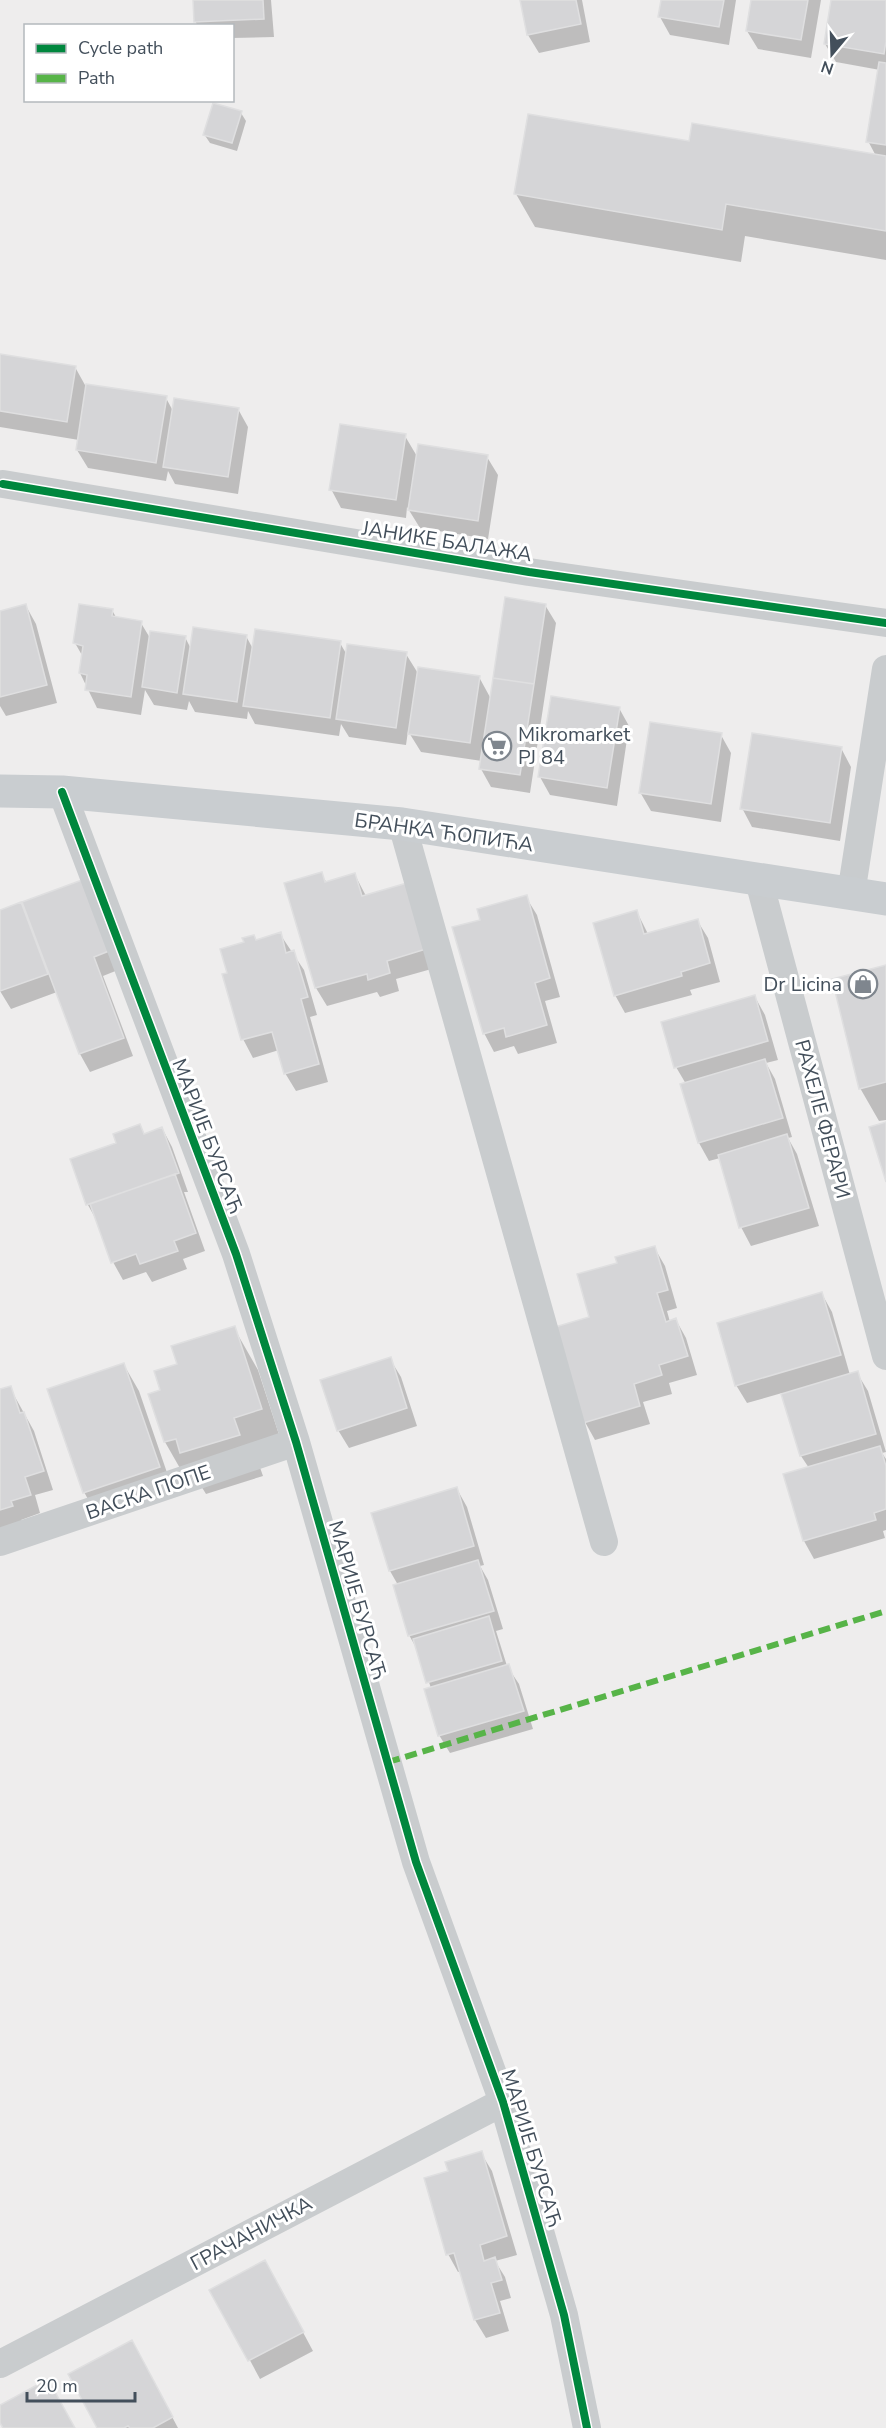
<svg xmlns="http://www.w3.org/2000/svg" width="886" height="2428" viewBox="0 0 886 2428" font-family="'Nunito Sans',sans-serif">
	<rect width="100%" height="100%" fill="#eeeded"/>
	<path fill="#0003" d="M195,0H271L274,37L232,38V26H198L195,21Z
		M521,0H582L590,42L539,53L528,35Z
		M662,0H736L729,45L670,35L660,17Z
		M752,0H821L811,58L758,49L747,31Z
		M832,0H886V260L745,236L741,262L535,227L516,194L690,143L876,156L868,141L880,70L836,62L825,44Z
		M241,113L246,121L237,151L210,143L204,134Z
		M0,355L75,367L85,385L166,398L173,411L238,409L248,427L238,494L175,484L168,471L166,481L88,468L77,450L79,440L0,427Z
		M405,436L418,458L487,457L498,475L488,539L420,528L407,507L406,518L341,508L331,489Z
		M545,605L556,623L530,793L491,787L481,769L482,761L421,752L408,731L406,745L349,737L341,724L339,736L255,724L248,711L247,719L195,712L189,701L187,710L154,705L145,690L141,715L97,708L80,673L83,657L75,643L112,610L117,619L141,623L150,638L185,637L191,649L246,636L253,649L340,643L347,655L406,654L419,675L479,677L491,699Z
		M26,606L36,624L57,703L6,716L0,706V612Z
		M619,708L629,726L617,806L550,795L540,777Z
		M721,735L731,753L721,822L651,811L640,792Z
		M841,748L851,767L840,841L752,827L742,808Z
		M321,874L327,883L355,875L366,896L406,885L435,968L396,979L399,991L380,997L377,992L327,1006L316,988L286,884Z
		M81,882L118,970L103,976L133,1056L90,1072L80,1054L57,992L11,1009L0,991V912Z
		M526,897L537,915L560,997L545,1001L557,1043L518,1054L514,1046L494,1052L484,1033L482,921Z
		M637,912L648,934L697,920L708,938L720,982L690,990L692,995L625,1013L615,995Z
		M280,934L304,970L317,1015L310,1017L328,1082L296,1091L285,1073L279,1050L253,1058L243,1039L229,974Z
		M886,967V1120L879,1121L860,1088Z
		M755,997L765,1015L778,1060L766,1063L775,1079L792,1137L788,1138L797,1154L819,1226L751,1246L741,1227L720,1158L709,1161L699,1143L682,1085L686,1084L676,1067Z
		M140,1126L145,1135L162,1128L172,1147L188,1192H184L205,1251L183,1259L187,1269L152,1282L146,1272L123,1280L113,1262L98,1223L88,1205L72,1160L118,1144Z
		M654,1247L665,1266L677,1308L667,1311L670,1322L676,1320L686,1338L697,1375L669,1383L672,1394L643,1402L650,1424L595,1440L585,1422L591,1318L619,1264Z
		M822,1294L832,1312L850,1375L857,1373L868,1391L886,1452L882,1453L886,1459V1530L883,1531L885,1538L814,1559L804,1541L809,1468L801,1456L782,1393L747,1403L736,1385Z
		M234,1328L258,1370L284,1450L257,1459L263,1476L206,1494L198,1481L189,1484L165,1442L150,1395L162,1391L178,1364Z
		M390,1359L401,1377L417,1426L349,1448L338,1430Z
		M124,1365L139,1391L174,1493L99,1519L84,1492Z
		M10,1388L34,1431L53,1490L35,1495L40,1513L21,1520L22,1524L0,1531V1391Z
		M457,1489L467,1507L484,1565L480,1566L488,1580L503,1629L496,1631L507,1666L519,1684L533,1729L450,1753L439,1735L431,1688L418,1651L409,1635L398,1585L390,1571L373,1514Z
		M481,2153L492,2171L517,2255L495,2261L505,2277L511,2298L500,2301L509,2331L486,2338L475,2320L461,2271L458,2272L448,2254L450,2172Z
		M275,2280L313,2351L260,2379L212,2290Z
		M142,2360L178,2428H99Z"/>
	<path fill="#d5d5d7" stroke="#dfdfe0" stroke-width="1.5" d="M193,0H263L264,19L194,22Z
		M520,0H576L581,24L527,35Z
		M661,0H724L719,27L658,17Z
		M751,0H808L801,40L746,31Z
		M831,0H886V41L884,54L824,44Z
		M879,62L886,63V145L866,142Z
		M213,103L242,111L232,143L203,135Z
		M528,114L689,141L692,123L886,156V231L726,204L722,230L514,194Z
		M0,354L76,366L67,422L0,411Z
		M86,384L167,396L156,463L76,450Z
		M174,398L239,408L228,477L163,467Z
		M340,424L406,434L396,500L329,490Z
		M418,444L488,455L478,521L408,510Z
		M505,597L546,604L534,684L493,678Z
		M26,604L47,685L0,697V611Z
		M79,604L113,609L112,616L142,621L131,697L85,690L87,675L79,673L83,646L73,643Z
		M193,627L247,635L237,702L183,694Z
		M255,629L341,641L330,718L243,706Z
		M150,631L186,636L177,693L142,687Z
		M347,644L407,652L396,728L336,719Z
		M418,667L480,676L470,743L408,734Z
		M493,678L534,684L520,775L479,769Z
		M551,696L620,707L607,788L538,777Z
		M650,722L722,733L711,804L639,793Z
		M752,733L842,747L830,823L740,809Z
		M322,872L325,882L355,873L362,896L407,883L426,949L387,961L390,973L368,980L367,974L315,988L284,883Z
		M82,880L109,951L94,957L124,1038L79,1054L22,902Z
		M527,895L550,978L535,983L547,1025L506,1037L504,1028L483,1034L452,927L480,920L477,909Z
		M21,902L48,974L0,991V910Z
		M637,910L644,934L698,919L710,963L681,972L682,976L614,996L593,923Z
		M281,932L286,953L294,950L308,997L301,999L319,1064L284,1074L272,1032L241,1040L222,974L227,973L220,949L244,942L242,938L254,935L256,940Z
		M886,965V1082L859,1089L832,979Z
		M755,995L768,1041L674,1068L661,1022Z
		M765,1059L783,1118L698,1143L680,1084Z
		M886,1122V1182L869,1127Z
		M140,1124L144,1134L162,1127L179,1173L86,1205L70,1159L116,1143L113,1134Z
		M787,1134L809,1208L739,1228L718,1155Z
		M175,1174L196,1233L174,1241L178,1251L140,1264L136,1254L111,1263L90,1204Z
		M655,1246L668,1290L657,1293L666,1322L676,1318L688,1356L659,1365L662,1375L634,1384L640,1406L583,1423L555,1327L589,1317L577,1274L617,1263L615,1257Z
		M822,1292L841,1355L735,1386L717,1323Z
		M235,1326L262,1409L234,1418L240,1435L180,1453L176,1439L164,1442L148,1394L160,1390L154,1371L177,1364L171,1346Z
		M391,1357L407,1408L337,1431L320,1380Z
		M124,1363L160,1467L83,1493L47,1389Z
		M858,1371L876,1434L800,1456L781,1394Z
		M11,1386L20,1413L24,1412L44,1471L25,1477L31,1495L11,1501L13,1506L0,1510V1389Z
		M880,1446L886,1466V1509L874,1513L876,1520L803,1541L783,1474Z
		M457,1487L474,1546L389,1571L371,1513Z
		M478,1560L494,1611L408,1636L393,1585Z
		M489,1616L502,1661L426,1683L413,1639Z
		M509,1664L524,1711L438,1736L424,1689Z
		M482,2151L507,2236L480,2245L484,2261L495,2257L502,2280L491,2283L500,2313L474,2320L454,2253L446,2255L424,2178L448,2171L445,2162Z
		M265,2260L304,2332L248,2361L209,2290Z
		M132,2340L173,2417L153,2428H130L128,2426L124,2428H97L68,2374Z
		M48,2379L75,2428H3L0,2423V2405Z"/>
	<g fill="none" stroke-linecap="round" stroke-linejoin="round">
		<path stroke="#c9ccce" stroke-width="28" d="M3,484L529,572L886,623
			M62,792L236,1254L296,1442L416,1862L503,2102L564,2315L587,2428
			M402,824L604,1542
			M759,881L886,1356
			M851,894L886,669
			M0,1542L296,1442
			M0,2364L503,2102"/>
		<path stroke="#c9cdd0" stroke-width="33" d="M0,791L62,792L402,824L886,899"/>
		<path stroke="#57b448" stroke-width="6" stroke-dasharray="12 6" stroke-linecap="butt" d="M388,1762L886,1611"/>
		<g stroke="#fff" stroke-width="11">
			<path id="cycleway" d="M3,484L529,572L886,623
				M62,792L236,1254L296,1442L416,1862L503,2102L564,2315L587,2428"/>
		</g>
		<use href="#cycleway" stroke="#00873e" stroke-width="8"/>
	</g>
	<defs>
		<g id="supermarket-ring" transform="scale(1.5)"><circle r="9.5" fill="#fff" stroke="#7f868e" stroke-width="1.5"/><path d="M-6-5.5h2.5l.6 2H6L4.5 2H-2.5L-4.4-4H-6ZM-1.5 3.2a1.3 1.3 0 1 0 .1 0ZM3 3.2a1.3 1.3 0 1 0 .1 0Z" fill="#7f868e"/></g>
		<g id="shop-ring" transform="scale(1.5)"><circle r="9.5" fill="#fff" stroke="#7f868e" stroke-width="1.5"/><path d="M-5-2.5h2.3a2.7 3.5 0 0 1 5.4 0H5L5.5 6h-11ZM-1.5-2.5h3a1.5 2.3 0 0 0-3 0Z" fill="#7f868e"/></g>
	</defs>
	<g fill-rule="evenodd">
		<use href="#supermarket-ring" x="497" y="746"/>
		<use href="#shop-ring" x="863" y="984"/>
	</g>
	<g text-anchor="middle" stroke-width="6" stroke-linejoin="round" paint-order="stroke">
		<g font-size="20" fill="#434f5b" stroke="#fff">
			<text transform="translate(447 541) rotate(9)" y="7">ЈАНИКЕ БАЛАЖА</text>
			<text transform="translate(444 832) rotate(8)" y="7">БРАНКА ЋОПИЋА</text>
			<text transform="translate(823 1119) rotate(75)" y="7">РАХЕЛЕ ФЕРАРИ</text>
			<text transform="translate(208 1136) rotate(69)" y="7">МАРИЈЕ БУРСАЋ</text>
			<text transform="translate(148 1492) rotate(-19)" y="7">ВАСКА ПОПЕ</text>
			<text transform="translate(358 1600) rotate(74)" y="7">МАРИЈЕ БУРСАЋ</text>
			<text transform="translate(532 2148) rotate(73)" y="7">МАРИЈЕ БУРСАЋ</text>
			<text transform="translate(251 2233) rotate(-28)" y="7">ГРАЧАНИЧКА</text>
		</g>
		<g font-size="20" fill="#434f5b" stroke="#fff" text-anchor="start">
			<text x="518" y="741">Mikromarket<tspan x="518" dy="23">PJ 84</tspan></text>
			<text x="842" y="991" text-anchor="end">Dr Licina</text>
		</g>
	</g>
	<rect x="24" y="24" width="210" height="78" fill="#ffffff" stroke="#b4b9bd" stroke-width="1.5"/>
	<rect x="36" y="44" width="30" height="9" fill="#00873e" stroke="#b4b9bd" stroke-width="1.5"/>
	<text x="78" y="54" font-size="18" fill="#434f5b">Cycle path</text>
	<rect x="36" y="74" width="30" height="9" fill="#57b448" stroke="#b4b9bd" stroke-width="1.5"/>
	<text x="78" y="84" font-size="18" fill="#434f5b">Path</text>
	<g transform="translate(832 54) rotate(199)" stroke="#ffffff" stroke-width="4.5" paint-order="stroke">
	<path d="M0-4.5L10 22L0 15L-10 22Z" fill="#434f5b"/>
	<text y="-9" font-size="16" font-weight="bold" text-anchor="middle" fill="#434f5b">N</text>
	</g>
	<path d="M27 2392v9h108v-9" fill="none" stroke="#434f5b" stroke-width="3"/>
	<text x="36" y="2392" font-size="18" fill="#434f5b" stroke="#ffffff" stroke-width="4.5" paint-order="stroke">20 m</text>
</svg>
